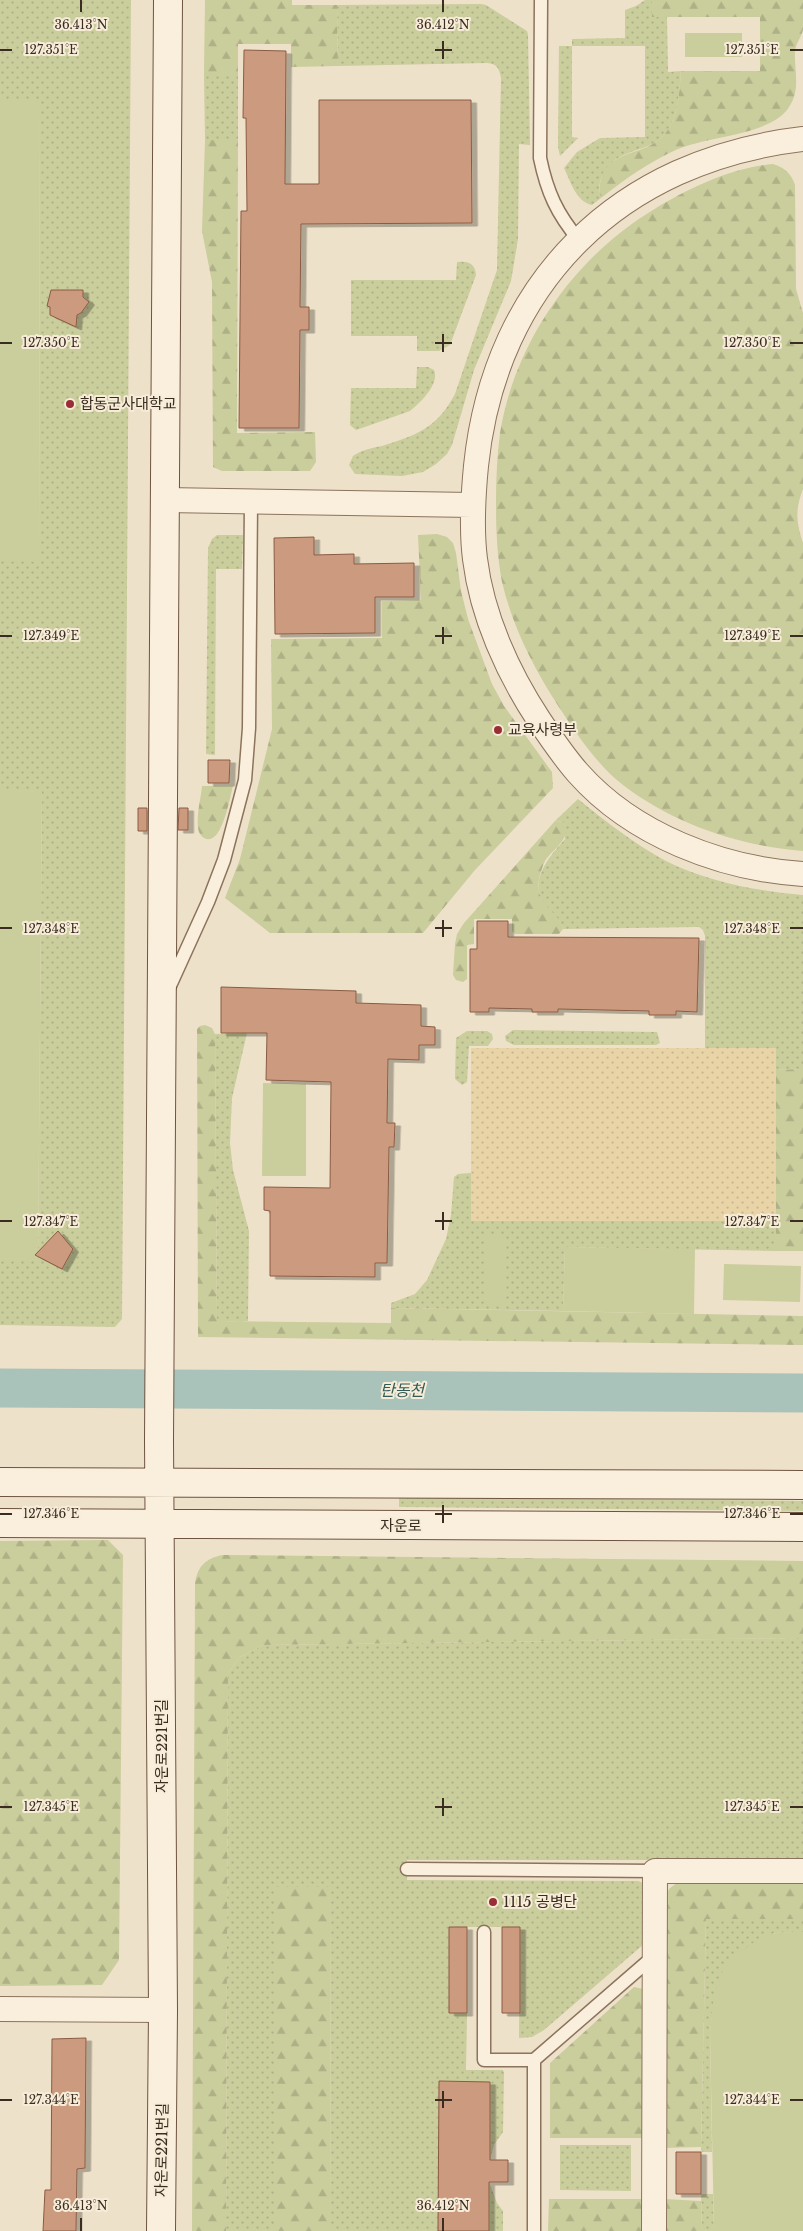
<svg xmlns="http://www.w3.org/2000/svg" width="803" height="2231" viewBox="0 0 803 2231" font-family="'Libre Baskerville','Noto Sans KR',serif">
	<defs>
		<pattern id="grass-dots" width="8" height="8" patternUnits="userSpaceOnUse" patternTransform="scale(1.25)"><rect width="8" height="8" fill="#cacd9c"/><path d="M2 2h.1M6 6h.1" fill="none" stroke="#aeb086" stroke-width="1.8" stroke-linecap="round"/></pattern>
		<pattern id="forest-firs" width="22" height="20" patternUnits="userSpaceOnUse" patternTransform="scale(1.25)"><rect width="22" height="20" fill="#cacd9c"/><path d="M5 1l3.5 6h-7zM16 11l3.5 6h-7z" fill="#aeb086"/></pattern>
		<pattern id="sand-dots" width="8" height="8" patternUnits="userSpaceOnUse" patternTransform="scale(1.25)"><rect width="8" height="8" fill="#e9d4a7"/><path d="M2 2h.1M6 6h.1" fill="none" stroke="#c9b68f" stroke-width="1.8" stroke-linecap="round"/></pattern>
		<filter id="shadow"><feDropShadow dx="5.5" dy="3" stdDeviation="0" flood-color="#0004"/></filter>
	</defs>
	<rect width="100%" height="100%" fill="#eee1c9"/>
	<path fill="url(#grass-dots)" d="M0,0H131L122,1319L115,1327L0,1325V1259H38L42,791L0,790V561H39L40,100L0,99Z
		M645,0H652V17H667L668,72L681,71C679,94 679,120 662,137C652,147 637,149 624,155C607,162 595,180 601,198L592,205C576,202 570,180 564,168L577,152L600,138L645,137V46H572V137L578,138L560,156L558,147L559,46H572V39L625,38V10L636,6Z
		M481,4L486,5L527,31L528,35L530,145L519,144L518,239L511,281L474,370L452,445L447,454L436,464L423,472L402,476L355,474L349,465L353,456C361,450 372,448 382,446C417,435 437,428 455,394L497,270L501,78C499,68 497,64 487,63L338,66L337,5Z
		M204,74H238V140H205Z
		M457,262C468,261 475,263 476,275L450,345L439,351H417V336H351V280H456Z
		M417,367H428L434,370C440,384 420,403 410,411L362,428L356,430L350,425L351,388H416Z
		M217,535H243L242,569H216L215,755L206,754L208,548L212,539Z
		M578,799C606,822 635,844 666,861C708,882 757,891 803,895V1069L776,1070V1048H705V936L703,930L699,927L563,929C560,919 556,918 549,911C526,884 546,860 565,839L563,822L555,821Z
		M513,1030L657,1032L660,1043L656,1045H514L506,1041L505,1036Z
		M467,1031H487L492,1034L493,1039L488,1046H469L467,1082L462,1085L455,1079L456,1038Z
		M247,1033L232,1098L230,1143L233,1170L249,1231L248,1321H217L215,1034Z
		M471,1173V1221H776V1251L565,1247L563,1311L391,1308V1303L415,1294L427,1280L446,1239L451,1215L454,1177L458,1174Z
		M399,1497L803,1501V1511L399,1507Z
		M803,1638V1860H407V1880L638,1881L643,1883L645,1888L644,1944L544,2030L532,2037L519,2038L520,1927H449V2012L467,2013L466,2070H503L504,2073L503,2132L494,2145L490,2160V2082H439L438,2231H330L331,1888L275,1887V2231H226L228,1673L240,1657L263,1645Z
		M706,1918L803,1919V1932L774,1933L720,1977L714,2001L710,2032L712,2152H701Z
		M560,2145H631V2191L560,2190Z
		M489,2182L497,2203L503,2211V2231H489Z
		M701,2194H713L714,2231H702Z"/>
	<path fill="url(#forest-firs)" d="M205,0H292V5H337L338,66L291,67V44H238V74H204Z
		M652,0H803C803,9 803,21 803,30C801,38 796,43 795,51C794,71 801,90 789,107C772,135 708,136 678,149C649,162 625,179 601,198C599,192 599,186 601,179C609,150 643,156 662,137C679,120 679,94 681,71H760V17H652Z
		M205,140H238L237,433L315,432L316,462L310,471H222L213,467L212,282L202,231Z
		M773,164C785,168 791,173 795,185L796,289L803,313V489C795,510 796,521 803,543V851C739,846 674,824 623,785C596,764 576,733 557,704C533,667 512,625 502,582C497,556 496,529 496,503C496,479 497,456 500,433C515,341 575,257 653,210C689,188 731,168 773,164Z
		M437,534L447,537L453,543L456,553L461,591L468,619L492,684L504,706L552,772L553,788L475,870L423,933H270L225,898L240,859L272,729L271,639L382,638V601L421,600L418,535Z
		M202,786H233C230,796 222,848 204,838C202,837 200,834 199,832C195,819 201,799 202,786Z
		M555,821L563,822C573,839 553,848 545,861C543,865 540,874 539,879C535,907 558,909 563,929L559,934H515L512,931V919H474V944L467,945V979L463,982L456,980L453,975L455,944L457,934L464,923Z
		M205,1025L212,1028L215,1034L217,1321L391,1323V1308L803,1316V1345L198,1337L197,1029L200,1026Z
		M803,1069V1251H776V1070Z
		M108,1540L123,1555L119,1960L102,1985L0,1986V1541Z
		M222,1555L803,1561V1638L263,1645L240,1657L228,1673L226,2231H192L195,1583C198,1566 205,1559 222,1555Z
		M803,1881V1919H706L701,2147L664,2148L667,1894L669,1889L678,1882Z
		M275,1887H331L330,2231H275Z
		M634,1987L643,1989L645,2138H550V2063Z
		M549,2199H645V2231H548Z
		M664,2199L701,2201L702,2231H664Z"/>
	<path fill="url(#sand-dots)" d="M471,1048H776V1221H471Z"/>
	<path fill="#cacd9c" d="M685,33H742V57H685Z
		M0,99H40L39,562L0,561Z
		M0,790H42L38,1259H0Z
		M263,1083L306,1084V1176H262Z
		M484,1234H504V1304H484Z
		M565,1247L695,1249L694,1314L563,1311Z
		M724,1264L801,1266L800,1302L723,1300Z
		M803,1932V2231H714L710,2032C712,2015 713,1995 719,1978C727,1960 756,1937 776,1933C784,1932 794,1932 803,1932Z"/>
	<g fill="none" stroke-linecap="round" stroke-linejoin="round">
		<path stroke="#a9c3ba" stroke-width="39" d="M0,1388L803,1393"/>
	</g>
	<path fill="#cc9b7f" stroke="#8a5b43" filter="url(#shadow)" d="M244,50L286,51L285,184H319V100H471L472,223L301,224L300,307H309V330H300L299,428H239L241,211H247L246,118H243Z
		M51,290H83V297L89,302L81,313L77,315L76,327L50,315V307L47,306Z
		M314,537V555L354,554V564L414,563V597H375V633L275,634L274,538Z
		M208,760H230L229,783H208Z
		M138,808H147V831H138Z
		M179,808H188V830H178Z
		M477,921H508V937L699,938L697,1012L676,1011V1015H649V1011L558,1009V1012H532V1009L489,1008V1012H470V949H477Z
		M221,987L356,991V1003L421,1005V1026L435,1027V1045H419V1060L388,1059L387,1123H395L394,1147H389L387,1263H375V1277L270,1276V1211L264,1210V1187L330,1188L331,1082L266,1080L267,1033H221Z
		M58,1231L73,1249L62,1269L35,1255Z
		M449,1927H467V2013H449Z
		M502,1927H520V2013H502Z
		M86,2038L85,2168L77,2169L76,2231H43L45,2190H51L52,2039Z
		M439,2081L490,2082V2160H508V2182H489V2231H438Z
		M676,2152H701V2194H676Z"/>
	<g fill="none" stroke-linecap="round" stroke-linejoin="round">
		<g stroke="#8b735d" stroke-width="15">
			<path id="lane" d="M541,0L540,158C547,192 557,214 579,240
				M169,988L208,902L224,860L245,780L249,728L251,502
				M407,1869L655,1871
				M484,1932V2060H534
				M534,2231V2060L654,1956"/>
		</g>
		<g stroke="#8b735d" stroke-width="26">
			<path id="street" d="M803,139C620,160 495,281 476,466C473,497 471,528 475,559C482,616 508,673 539,720C551,738 564,757 578,773C633,835 722,869 803,874
				M165,500L472,505
				M0,2009L163,2010
				M654,2231L655,1871H803"/>
		</g>
		<g stroke="#6d5440" stroke-width="30">
			<path id="secondary" d="M0,1482L803,1485
				M0,1523L803,1527
				M161,2231L163,2010L159,1441L168,0"/>
		</g>
		<use href="#lane" stroke="#f9efdc" stroke-width="12"/>
		<use href="#street" stroke="#f9efdc" stroke-width="24"/>
		<use href="#secondary" stroke="#f9efdc" stroke-width="28"/>
	</g>
	<path fill="none" stroke="#3b2c21" stroke-width="2" d="M81,0V12M443,0V12M443,41V59M0,50H12M435,50H452M790,50H803M443,334V352M0,343H12M435,343H452M790,343H803M443,627V644M0,636H12M435,636H452M790,636H803M443,920V937M0,928H12M435,928H452M790,928H803M443,1212V1230M0,1221H12M435,1221H452M790,1221H803M443,1505V1523M0,1514H12M435,1514H452M790,1514H803M443,1798V1816M0,1807H12M435,1807H452M790,1807H803M443,2091V2108M0,2100H12M435,2100H452M790,2100H803M81,2218V2231M443,2218V2231"/>
	<g fill="#992e34" stroke="#f6ecd8" stroke-width="2">
		<circle cx="70" cy="404" r="5"/>
		<circle cx="498" cy="730" r="5"/>
		<circle cx="493" cy="1902" r="5"/>
	</g>
	<g text-anchor="middle" stroke-width="4" stroke-linejoin="round" paint-order="stroke">
		<g font-size="15" fill="#3b2c21" stroke="#f6ecd8" text-anchor="start">
			<text x="80" y="409">합동군사대학교</text>
			<text x="508" y="735">교육사령부</text>
			<text x="503" y="1907">1115 공병단</text>
		</g>
		<g font-size="15" fill="#3b2c21" stroke="#f6ecd8">
			<text x="401" y="1531">자운로</text>
			<text transform="translate(162 1746) rotate(-90)" y="5">자운로221번길</text>
			<text transform="translate(162 2150) rotate(-89)" y="5">자운로221번길</text>
		</g>
		<g font-size="16" font-style="italic" fill="#305b56" stroke="#f6ecd8">
			<text x="402" y="1396">탄동천</text>
		</g>
	</g>
	<g font-size="12" text-anchor="middle" fill="#3b2c21" stroke="#f6ecd8" stroke-width="4" stroke-linejoin="round" paint-order="stroke">
		<text x="81" y="29">36.413°N</text>
		<text x="443" y="29">36.412°N</text>
		<text x="752" y="54">127.351°E</text>
		<text x="51" y="54">127.351°E</text>
		<text x="752" y="347">127.350°E</text>
		<text x="51" y="347">127.350°E</text>
		<text x="752" y="640">127.349°E</text>
		<text x="51" y="640">127.349°E</text>
		<text x="752" y="933">127.348°E</text>
		<text x="51" y="933">127.348°E</text>
		<text x="752" y="1226">127.347°E</text>
		<text x="51" y="1226">127.347°E</text>
		<text x="51" y="1518">127.346°E</text>
		<text x="752" y="1518">127.346°E</text>
		<text x="51" y="1811">127.345°E</text>
		<text x="752" y="1811">127.345°E</text>
		<text x="51" y="2104">127.344°E</text>
		<text x="752" y="2104">127.344°E</text>
		<text x="81" y="2210">36.413°N</text>
		<text x="443" y="2210">36.412°N</text>
	</g>
</svg>
